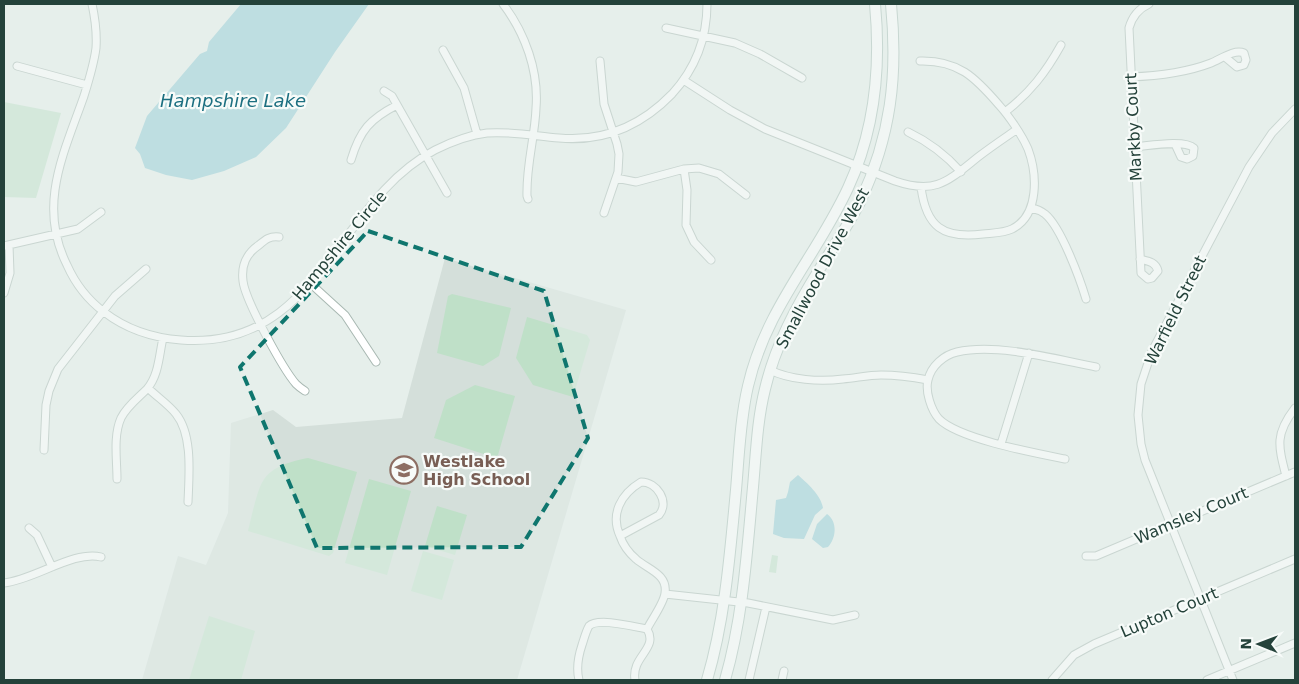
<svg xmlns="http://www.w3.org/2000/svg" width="1299" height="684" viewBox="0 0 1299 684" font-family="'DejaVu Sans',sans-serif">
	<rect width="100%" height="100%" fill="#e6efeb"/>
	<path fill="#d4dfda" d="M445,258L626,310L517,680H142L178,556L206,565L228,513L231,423L273,410L296,427L402,418Z"/>
	<path fill="#bfe0c8" d="M4,102L61,113L36,198L4,197Z
		M452,294L511,308L499,356L483,366L437,353L448,296Z
		M527,317L587,335L590,340L573,397L533,385L516,358Z
		M475,385L515,396L498,455L493,457L434,438L446,400Z
		M308,458L357,472L333,553L329,556L248,531C251,519 257,490 263,481C272,466 292,461 308,458Z
		M369,479L411,491L387,575L345,563Z
		M437,506L467,515L455,555L425,546Z
		M423,551L454,560L442,600L411,591Z
		M772,555L778,556L776,573L769,572Z
		M209,616L255,631L241,680H189Z"/>
	<path fill="#8ec9d4" d="M241,4H369L335,52L286,128L256,157L224,171L192,180L166,175L145,168L140,154L135,148L147,116L200,54L207,51L209,42Z
		M798,475C807,483 821,495 823,508L815,515L804,539L784,538L773,534L776,500L786,498L788,492L790,482Z
		M827,514C838,522 836,538 828,547L823,548L812,539L817,524Z"/>
	<g fill="none" stroke-linecap="round" stroke-linejoin="round">
		<g stroke="#a8b8b2" stroke-width="9">
			<path id="street" d="M92,4C95,18 97,33 96,48C94,64 89,80 84,96C64,153 37,205 67,265C75,283 88,300 104,312C126,329 154,338 181,340C319,351 336,201 435,150C451,142 469,135 487,133C511,131 535,136 559,138C603,142 641,126 672,94C695,69 707,38 707,4
				M503,4C525,33 539,71 536,108C535,137 526,165 527,196L528,199
				M666,28L735,43L760,54L802,78
				M443,50L464,88L477,134
				M600,61L604,104L617,144L619,154L618,172L604,213
				M920,61C958,60 975,77 999,105C1009,116 1022,135 1028,149C1037,173 1040,215 1012,229C1004,233 992,233 983,234C943,239 926,227 921,187
				M17,66L87,85
				M1130,77C1158,76 1185,73 1211,63C1221,59 1234,49 1244,53L1246,60L1244,65L1237,67L1225,57
				M685,81L730,110L765,129L895,181C936,195 948,181 978,157C991,147 1003,139 1016,130
				M384,91L392,96L447,193
				M1005,112C1030,93 1046,72 1061,45
				M908,132C929,142 945,154 961,172
				M1134,147C1148,146 1184,139 1194,148L1193,156L1187,159L1181,157L1175,144
				M351,160C360,130 370,119 397,105
				M684,169L687,190L686,225L694,242L711,260
				M616,178L636,182L684,169L699,168L719,174L746,195
				M1031,208C1036,209 1041,211 1045,214C1061,227 1080,279 1086,299
				M279,237C270,236 266,239 259,245C246,254 241,265 243,281C245,300 283,369 296,384C299,387 302,389 305,391
				M4,246L78,229L101,212
				M1140,259C1148,261 1156,262 1158,271L1152,278L1148,279L1141,273L1129,28C1132,17 1138,9 1149,4
				M311,284L345,315L376,362
				M4,293L10,273L9,245
				M770,370C790,380 820,382 843,379C856,378 868,375 881,375C897,375 912,377 928,380
				M148,388C157,397 168,404 176,414C193,435 189,475 188,502
				M1001,444L1029,353
				M44,450L46,405L49,391L58,369L115,296L146,269
				M1065,459C1035,453 959,439 939,419C931,410 925,391 928,380C931,366 944,355 957,352C997,343 1055,359 1096,367
				M1286,476C1278,445 1275,434 1295,408
				M117,479C117,460 113,436 121,418C127,406 138,398 147,389C159,375 159,355 163,338
				M641,482C657,482 670,502 659,515L620,536C610,514 621,494 641,482Z
				M29,528L37,535L52,567
				M620,536C623,545 629,553 636,559C647,569 668,574 665,593C664,603 652,619 647,629
				M1086,556H1096L1295,472
				M4,583C34,580 74,550 101,557
				M665,594L748,603L833,620L855,615
				M579,680C576,668 578,657 582,645C584,639 586,631 589,626C598,617 635,627 647,629
				M635,680C631,656 659,649 647,629
				M749,680L766,607
				M782,680L784,671
				M1052,680L1074,655L1094,644L1295,559
				M1207,680L1295,643
				M1233,680L1145,460L1141,444L1138,415L1141,384L1152,351L1249,167L1272,133L1295,109"/>
		</g>
		<g stroke="#a4bbb3" stroke-width="12">
			<path id="secondary" d="M707,680C725,619 730,554 736,490C739,456 740,420 748,386C766,308 816,257 848,188C875,130 881,67 875,4
				M725,680C743,617 747,552 753,487C756,454 757,421 765,389C775,346 796,307 819,270C833,247 848,226 860,202C891,136 898,76 891,4"/>
		</g>
		<use href="#street" stroke="#fff" stroke-width="7"/>
		<use href="#secondary" stroke="#fff" stroke-width="10"/>
	</g>
	<path d="M0 0H1299V684H0ZM368,231L544,291L588,438L521,547L317,548L240,367Z" fill="#e6efeb" fill-opacity=".55" fill-rule="evenodd"/>
	<path fill="none" stroke="#0f766e" stroke-width="4" stroke-dasharray="10 6" stroke-linejoin="round" d="M368,231L544,291L588,438L521,547L317,548L240,367Z"/>
	<defs>
		<g id="school-ring" transform="scale(1.4375)"><circle r="9.5" fill="#f7fbf9" stroke="#8d6e63" stroke-width="1.5"/><path d="M0-5L7-2L0 1L-7-2ZM-4 1L0 2.5L4 1V4Q0 6-4 4Z" fill="#8d6e63"/></g>
	</defs>
	<g fill-rule="evenodd">
		<use href="#school-ring" x="404" y="470"/>
	</g>
	<g text-anchor="middle" stroke-width="4.5" stroke-linejoin="round" paint-order="stroke">
		<g font-size="16" fill="#24423a" stroke="#f7fbf9">
			<text transform="translate(1133 127) rotate(-93)" y="6">Markby Court</text>
			<text transform="translate(339 245) rotate(-50)" y="6">Hampshire Circle</text>
			<text transform="translate(822 268) rotate(-62)" y="6">Smallwood Drive West</text>
			<text transform="translate(1175 310) rotate(-64)" y="6">Warfield Street</text>
			<text transform="translate(1191 515) rotate(-23)" y="6">Wamsley Court</text>
			<text transform="translate(1169 612) rotate(-23)" y="6">Lupton Court</text>
		</g>
		<g font-size="16" font-weight="bold" fill="#785e54" stroke="#f7fbf9" text-anchor="start">
			<text x="423" y="467">Westlake<tspan x="423" dy="18">High School</tspan></text>
		</g>
		<g font-size="18" font-style="italic" fill="#1c6f80" stroke="#f7fbf9">
			<text x="233" y="107">Hampshire Lake</text>
		</g>
	</g>
	<rect width="1299" height="684" fill="none" stroke="#24423a" stroke-width="10"/>
	<g transform="translate(1259 644) rotate(271)" stroke="#f7fbf9" stroke-width="4" paint-order="stroke">
	<path d="M0-4L9 19L0 12L-9 19Z" fill="#24423a"/>
	<text y="-8" font-size="14" font-weight="bold" text-anchor="middle" fill="#24423a">N</text>
	</g>
</svg>
